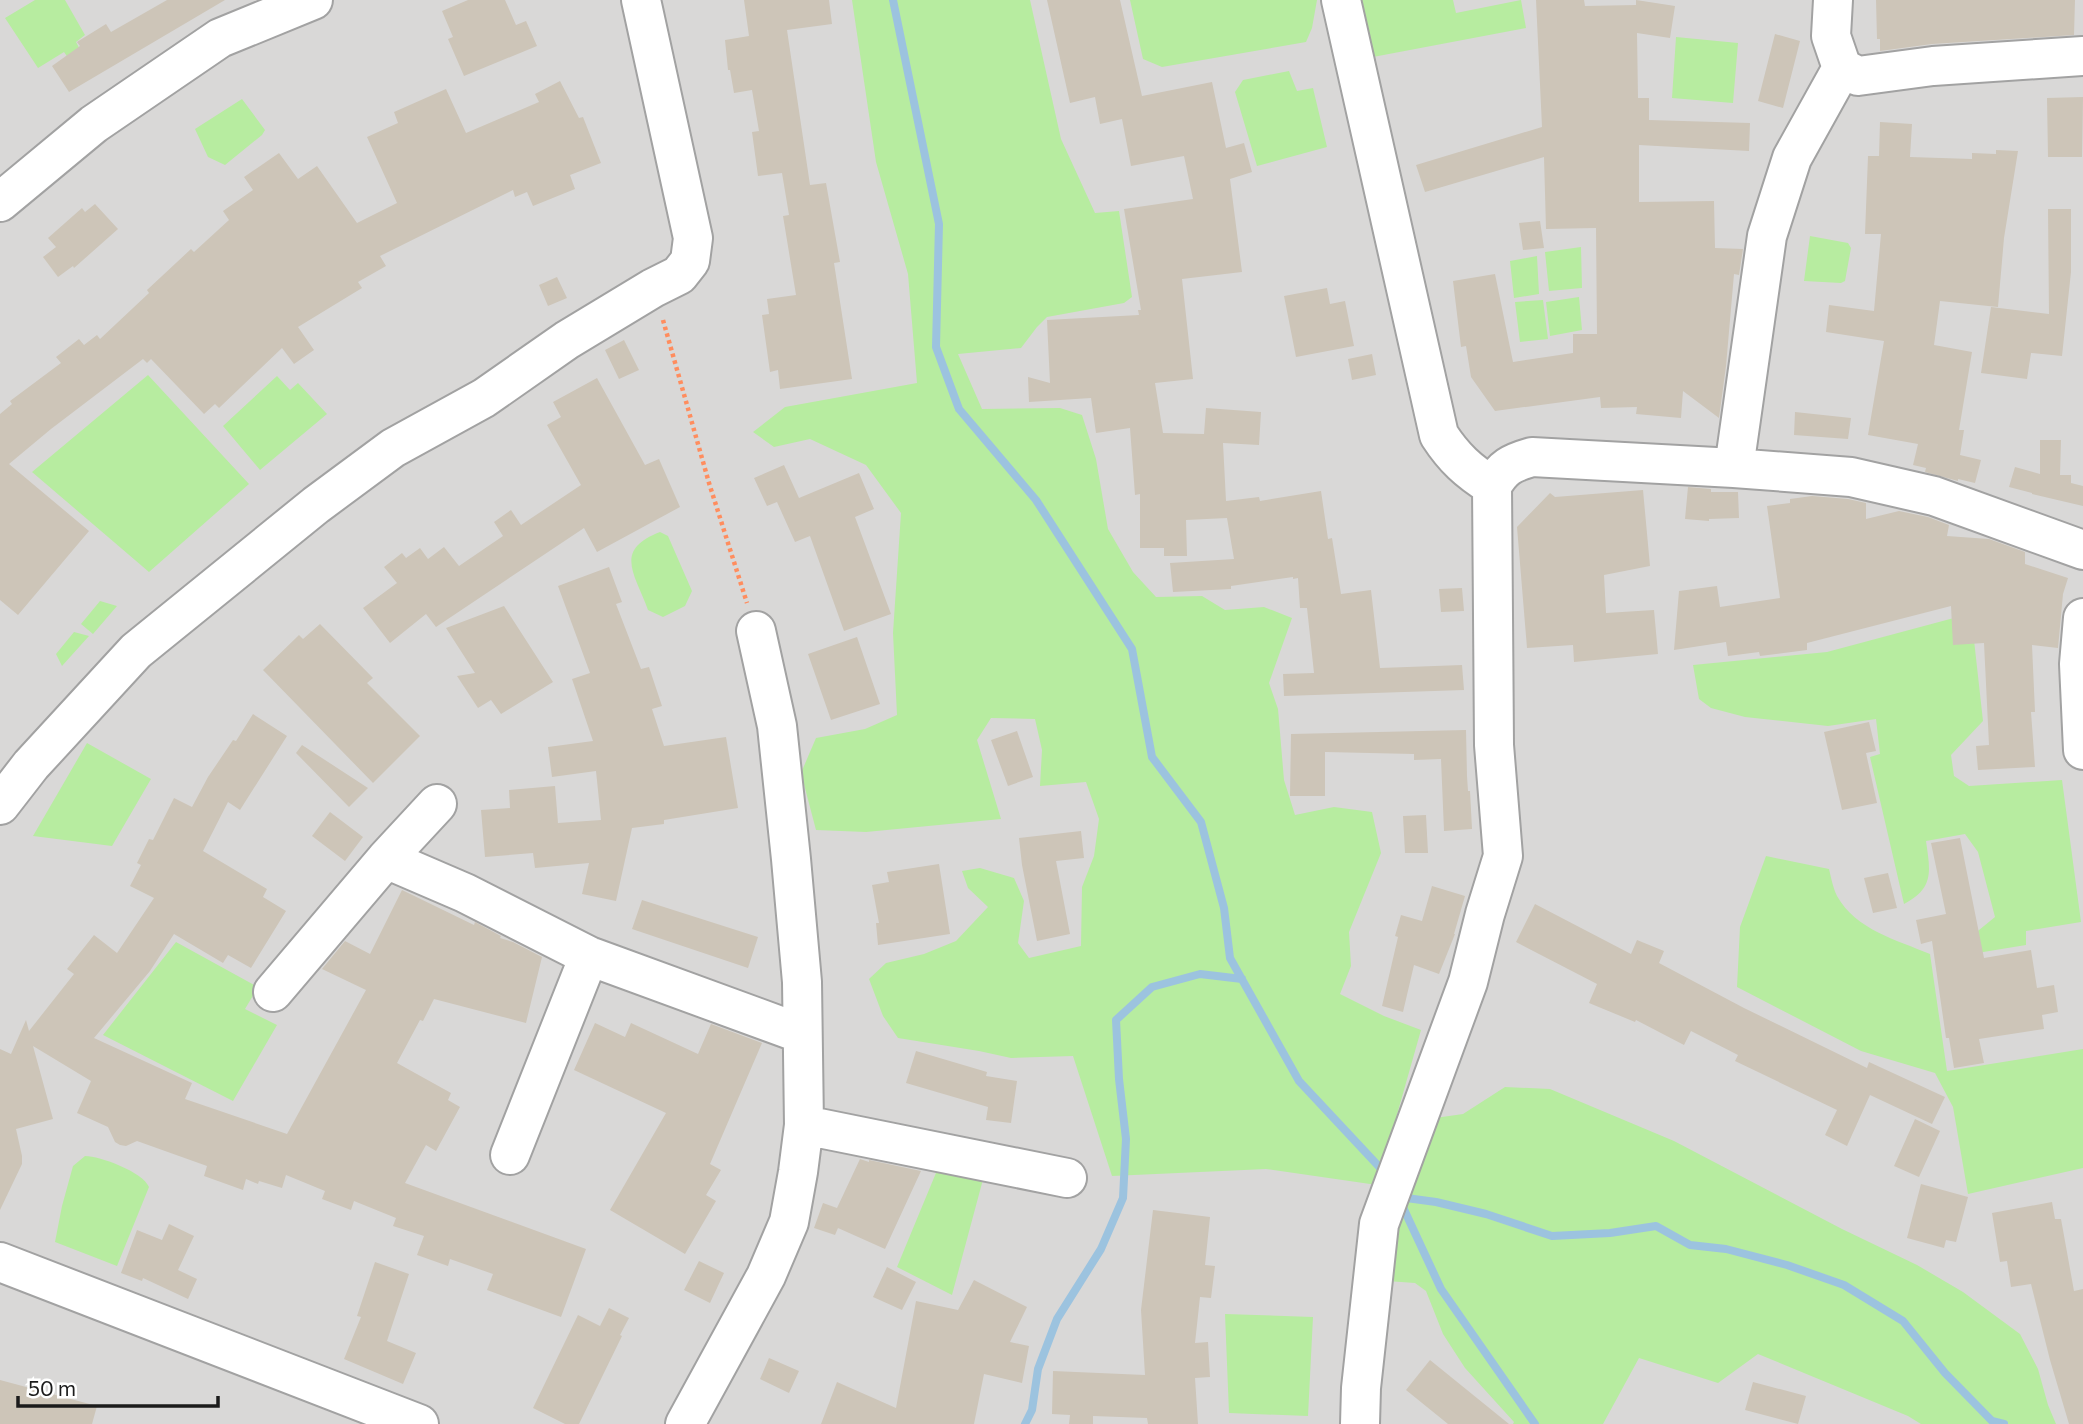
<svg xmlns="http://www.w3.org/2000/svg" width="2083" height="1424" viewBox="0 0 2083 1424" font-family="Commissioner,sans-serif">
	<rect width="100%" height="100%" fill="#edebdf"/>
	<path fill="#d9d8d7" d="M0,0H2083V1424H0Z"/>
	<path fill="#b7eca0" d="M35,0H65L85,35L76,42L83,55L71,62L64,52L38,68L5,18Z
		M852,0H1030L1061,139L1095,213L1119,211L1132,297L1124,303L1047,317L1037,327L1021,348L958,354L982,409L1060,408L1082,415L1096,459L1108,529L1133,572L1156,597L1202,596L1225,610L1264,607L1292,618L1269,683L1278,709L1284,780L1295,815L1334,807L1372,812L1381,853L1349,932L1351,966L1340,994L1384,1016L1421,1030L1377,1185L1266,1169L1112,1176L1073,1056L1011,1058L979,1051L898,1038L883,1016L869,979L886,963L924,954L956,941L988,907L968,888L962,871L980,868L1014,878L1024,901L1018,943L1029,958L1081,946L1082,887L1094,856L1099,819L1086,782L1040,786L1042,750L1035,719L991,718L977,740L1001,819L866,832L816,830L801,773L816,738L865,729L897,715L893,633L901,513L866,465L810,439L774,447L753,432L785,407L917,383L908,274L876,162Z
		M1130,0H1317L1312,28L1306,42L1162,67L1143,59Z
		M1362,0H1453L1456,13L1521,0L1526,28L1373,57Z
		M1676,37L1738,43L1733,103L1672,98Z
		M1289,71L1297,91L1313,88L1327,147L1257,166L1235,92L1243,80Z
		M242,99L265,130L262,135L225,165L208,157L195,129Z
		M1810,236L1848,243L1851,248L1845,281L1841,283L1804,281Z
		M1581,247L1582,288L1549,291L1545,252Z
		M1537,256L1539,294L1514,298L1510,261Z
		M1579,297L1582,330L1550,336L1546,302Z
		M1543,300L1548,339L1520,342L1515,302Z
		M148,375L249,484L149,572L32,472Z
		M277,376L290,390L298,383L327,414L260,470L223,426Z
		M660,532L668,536L692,591L685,606L663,617L648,610C635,574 613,550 660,532Z
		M100,601L117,606L93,634L81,624Z
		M1965,615L1972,622L1983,721L1951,755L1954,776L1969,786L2062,780L2081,922L2026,931V945L1971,954L1968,939L1995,917L1978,852L1965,834L1926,841C1930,870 1935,888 1904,904L1870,757L1880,754L1876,719L1828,726L1745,717L1711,708L1699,699L1693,665L1827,652Z
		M74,632L89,636L62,666L56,654Z
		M87,743L151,779L112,846L33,836Z
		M1766,856L1829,869C1831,877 1833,888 1837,896C1856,930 1897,940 1930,954L1947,1071L2083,1049V1168L1968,1194L1953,1107L1935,1073L1861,1051L1737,987L1740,927Z
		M176,942L258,987L245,1009L277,1025L233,1101L103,1035Z
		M1505,1087L1550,1089L1674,1141L1842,1229L1917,1265L1963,1292L2020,1334L2038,1369L2048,1405L2056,1424H1921L1908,1416L1758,1354L1718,1383L1639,1358L1603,1424H1513L1514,1422L1465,1368L1443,1334L1426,1291L1415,1283L1387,1281L1384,1236L1428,1119L1463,1114Z
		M85,1156C100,1156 143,1172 149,1187L117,1266L55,1242L62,1206L73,1166Z
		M943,1156L985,1172L952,1295L897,1267Z
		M1225,1314L1313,1317L1308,1416L1229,1413Z"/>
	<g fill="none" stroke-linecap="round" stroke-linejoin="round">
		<path stroke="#9cc3df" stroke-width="8" d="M893,0L939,224L936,347L959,409L1036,500L1132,649L1152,757L1201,822L1224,908L1230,958L1299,1081L1385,1173
			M1399,1197L1436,1202L1486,1214L1552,1236L1610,1233L1656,1226L1690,1245L1726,1249L1787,1265L1844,1285L1903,1321L1945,1373L1992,1421L2004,1424
			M1401,1203L1441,1289L1535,1424
			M1025,1424L1032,1410L1038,1369L1057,1319L1101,1249L1123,1198L1126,1139L1119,1079L1116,1020L1152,987L1200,974L1242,979"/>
	</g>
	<path fill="#cdc5b8" d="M167,0H225L69,92L52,66L80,46L77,42L106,24L111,32Z
		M468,0H505L516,25L526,21L537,46L464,76L448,39L453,37L442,11Z
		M744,0H829L832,24L787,30L810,185L826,183L840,262L834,263L852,379L780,389L778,370L770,372L762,315L769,314L767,299L796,295L783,216L789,215L782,173L758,176L752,132L759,131L752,90L734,93L730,70H728L725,40L749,36Z
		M1047,0H1120L1142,96L1212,82L1226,148L1244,143L1252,172L1230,179L1242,272L1182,279L1193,379L1155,383L1163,433L1204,434L1206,408L1261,412L1259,445L1223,443L1226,501L1259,497L1260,501L1321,491L1328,539L1332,538L1341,594L1371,590L1380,668L1462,665L1464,690L1284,696L1283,674L1314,673L1307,608H1300L1298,578L1293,579V577L1231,586V589L1173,592L1170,563L1234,559L1227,518L1186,520L1187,556H1164V548H1140V494L1135,495L1130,428L1096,433L1091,398L1029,402L1028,377L1050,383L1047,320L1139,315L1138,310H1141L1124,209L1193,199L1184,156L1131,166L1122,119L1100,124L1095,97L1070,103Z
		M1536,0H1584L1585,6L1636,5V0L1675,6L1670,38L1637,33L1638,98H1649V120L1750,123L1749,151L1639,145V202L1714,201L1715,248L1743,249L1739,275L1734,274L1726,366L1719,418L1683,391L1681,418L1636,414L1637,407L1601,408L1600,397L1495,411L1471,377L1466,346L1461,347L1453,281L1495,274L1513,362L1573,353V334H1597L1596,228L1546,229L1544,157L1425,192L1416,165L1542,127Z
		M1876,0H2075L2074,35L1932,44L1880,51V39H1877Z
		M1775,34L1800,41L1783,108L1758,101Z
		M560,81L579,118L583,117L601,163L570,175L575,189L533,206L527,192L515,197L513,190L380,256L386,266L358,282L362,288L298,327L314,350L294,364L282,348L219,408L215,404L204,414L151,359L147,363L143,359L51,429L9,464L89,531L18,615L0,600V414L12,404L10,401L61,363L56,357L79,339L84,345L97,335L100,339L149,293L147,290L191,249L194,252L229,220L223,211L253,190L244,177L279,153L298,179L317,166L357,223L397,203L367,137L398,123L394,112L446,89L466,133L539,102L535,94Z
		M2083,97L2082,157H2048L2047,98Z
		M1880,122L1912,124L1910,157L1972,159V153L1996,154V150L2018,151L2004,238L1998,307L1940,301L1934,345L1972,352L1959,430H1964L1960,455L1981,460L1975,483L1958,479V481L1925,472L1926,468L1913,465L1918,444L1868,435L1884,341L1826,332L1829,305L1874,311L1881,234H1865L1868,156H1879Z
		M95,204L118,229L74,268L73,266L58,277L43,257L56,247L48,238L82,208L85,212Z
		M2048,209H2071V272L2062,356L2031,353L2027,379L1981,373L1991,307L2049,314Z
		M1540,221L1544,248L1523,250L1519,223Z
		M557,277L567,298L548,306L539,285Z
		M1327,288L1330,304L1345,301L1354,346L1296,357L1284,296Z
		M624,340L639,370L619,379L605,350Z
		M1372,354L1376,375L1352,380L1348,359Z
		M597,378L645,465L659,459L680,507L597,552L584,528L436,627L426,614L390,643L363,608L397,583L384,567L402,553L406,558L420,548L428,559L444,547L459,566L503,536L494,522L511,510L521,525L581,485L547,425L561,417L553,402Z
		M1795,412L1851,418L1848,439L1794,435Z
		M2040,440H2061L2060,475H2071V483L2083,486V506L2032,494V493L2009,487L2015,467L2040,474Z
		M784,465L799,498L859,473L874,509L855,517L891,614L844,631L810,536L795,542L777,502L767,506L754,478Z
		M1688,487L1711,489V492H1738L1739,518L1709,519V521L1685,519Z
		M1643,490L1650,566L1604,575L1606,613L1654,610L1658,654L1574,662L1573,645L1527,648L1517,527L1550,493L1555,497Z
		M1812,496L1848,499L1866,503V519L1899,511L1928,517L1949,525L1947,536L1989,539L2025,552V564L2068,578L2063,594L2058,648L2032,645L2035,712H2031L2035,767L1978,770L1976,746L1989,745L1984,643L1953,645L1951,606L1807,643V650L1760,656L1759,652L1728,656L1726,642L1674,650L1679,591L1717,586L1720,607L1780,598L1767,506L1790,503V499Z
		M609,567L622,602L616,604L641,669L649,667L662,706L652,709L664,746L726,737L738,808L664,820V824L632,828L616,901L582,894L589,863L535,868L533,853L485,857L481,810L510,808L509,790L555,786L558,823L601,820L596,771L552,777L548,747L593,741L572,679L590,673L558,586Z
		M1462,588L1464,611L1441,612L1439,589Z
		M504,606L553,682L501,714L491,700L478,708L457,676L475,673L446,628Z
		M320,624L373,678L367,683L420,736L373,783L263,670L299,635L303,639Z
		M857,637L880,704L831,720L808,654Z
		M253,714L287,736L240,810L228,802L203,851L267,889L263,897L286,911L251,968L228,955L223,963L174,934L150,971L94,1038L192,1083L185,1099L287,1134L366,990L322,969L345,941L370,954L402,890L474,925L475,922L501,936L500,938L513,942L542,957L526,1023L434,999L423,1021L420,1020L397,1063L451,1093L448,1100L460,1107L436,1151L426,1145L405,1183L586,1249L561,1317L487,1290L493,1274L450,1259L448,1266L417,1255L424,1236L393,1226L396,1218L354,1201L351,1210L322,1199L325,1191L286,1175L282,1188L259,1181L258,1184L246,1179L243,1190L204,1176L207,1166L137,1141L126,1146L120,1145L115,1142L108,1127L77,1113L91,1081L33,1046L53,1119L16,1129L22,1156V1164L0,1210V1049L11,1054L26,1020L29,1031L74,974L67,969L94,935L117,953L154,898L130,886L141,865L137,863L149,839L153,840L174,798L192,807L208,777L233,740L236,741Z
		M1869,722L1876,751L1866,753L1877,803L1842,810L1824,732Z
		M1466,730L1467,776L1468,791H1470L1472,829L1444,831L1441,759L1414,760V754L1325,752V796H1290L1291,734Z
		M1017,731L1033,777L1008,786L991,740Z
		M302,745L368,788L349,807L296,753Z
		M330,812L363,837L345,861L312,836Z
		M1426,815L1428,853H1405L1403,816Z
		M1081,831L1084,858L1056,861L1070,934L1037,941L1022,865L1019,838Z
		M1960,838L1984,958L2031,950L2037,988L2054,985L2058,1012L2042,1015L2044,1029L1979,1039L1984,1063L1954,1068L1949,1038H1946L1932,941L1921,944L1916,920L1946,914L1931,843Z
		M939,864L950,934L878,945L876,923H879L872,885L889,882L887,872Z
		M1888,873L1897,908L1873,913L1864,878Z
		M1432,886L1465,896L1454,934H1455L1439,974L1414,965L1403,1012L1382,1006L1398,937L1395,936L1401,915L1422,921Z
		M642,900L758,937L748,968L632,929Z
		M1535,904L1631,954L1637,940L1664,951L1659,963L1744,1008L1867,1068L1869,1062L1945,1097L1932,1124L1870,1095L1847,1146L1825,1135L1837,1110L1735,1061L1738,1055L1691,1031L1684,1045L1636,1020L1635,1022L1589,1003L1597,984L1516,942Z
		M595,1023L625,1037L631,1023L698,1054L711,1024L762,1043L710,1164L721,1170L706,1195L716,1201L685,1254L610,1210L666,1113L574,1070Z
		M916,1051L987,1072L986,1076L1017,1081L1011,1123L986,1120L988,1107L906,1083Z
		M1915,1119L1940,1131L1919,1177L1894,1166Z
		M860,1159L869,1162V1160L921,1171L885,1249L838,1228L835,1235L814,1228L823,1203L837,1208Z
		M1921,1184L1968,1197L1956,1242L1946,1240L1944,1248L1907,1238Z
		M2052,1202L2055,1219H2061L2074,1291L2083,1289V1424H2069L2050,1360L2031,1284L2011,1287L2007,1261L2000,1262L1992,1213Z
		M1153,1210L1210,1217L1205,1265L1215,1266L1211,1298L1200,1297L1195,1343L1208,1342L1210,1377L1195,1378L1198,1424H1148L1147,1418L1093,1416V1424H1069L1070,1415L1052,1414L1053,1371L1145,1375L1141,1310Z
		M169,1224L194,1236L178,1270L197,1279L188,1299L143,1278L142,1281L121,1273L137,1230L162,1240Z
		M699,1261L724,1273L710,1303L684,1290Z
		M375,1262L409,1274L387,1341L416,1353L403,1384L344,1359L361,1317L357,1316Z
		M887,1267L916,1282L902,1310L873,1297Z
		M974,1280L1027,1307L1010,1342L1029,1346L1022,1383L984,1374L974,1424H821L837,1382L896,1408L916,1301L958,1310Z
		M609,1308L629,1318L620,1335L622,1336L579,1424H565L533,1408L578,1315L600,1326Z
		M769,1358L799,1371L789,1393L760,1379Z
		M1430,1360L1509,1424H1448L1406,1390Z
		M0,1380L97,1406L92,1424H0Z
		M1753,1382L1806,1396L1798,1424L1745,1410Z"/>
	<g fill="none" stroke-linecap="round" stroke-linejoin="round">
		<g stroke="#a2a2a2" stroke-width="42">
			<path id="minor" d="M1341,0L1439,435C1454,458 1468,471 1492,486
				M1833,0L1831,36L1842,68L1858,76L1933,66L2083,56
				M0,202L94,124L220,38L313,0
				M1734,468L1767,236L1792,158L1842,68
				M2083,618L2079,664L2083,750
				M0,805L31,765L136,651L316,505L393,448L484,398L567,340L653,288L679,275L690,261L693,238L641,0
				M386,859L465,893L589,956L802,1034
				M273,992L386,859L437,804
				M804,1125L1067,1178
				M510,1155L589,956
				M0,1262L419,1424
				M685,1424L766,1276L789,1222L798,1172L804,1125L802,982L791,859L777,726L756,631
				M1360,1424L1361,1388L1379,1224L1468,982L1485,914L1503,856L1494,745L1492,486C1503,467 1511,463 1532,457L1734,468L1851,477L1934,496L2083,550"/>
		</g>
		<path stroke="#ff8d5e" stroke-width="4.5" stroke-dasharray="3.5 3.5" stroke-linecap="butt" d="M663,320L709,483L747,603"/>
		<use href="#minor" stroke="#fff" stroke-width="38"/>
	</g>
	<path d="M18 1396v10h200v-10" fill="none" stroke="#1b1b1b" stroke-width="3.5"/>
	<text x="28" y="1396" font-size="21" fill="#1b1b1b" stroke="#ffffff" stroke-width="5" paint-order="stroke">50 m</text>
</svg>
